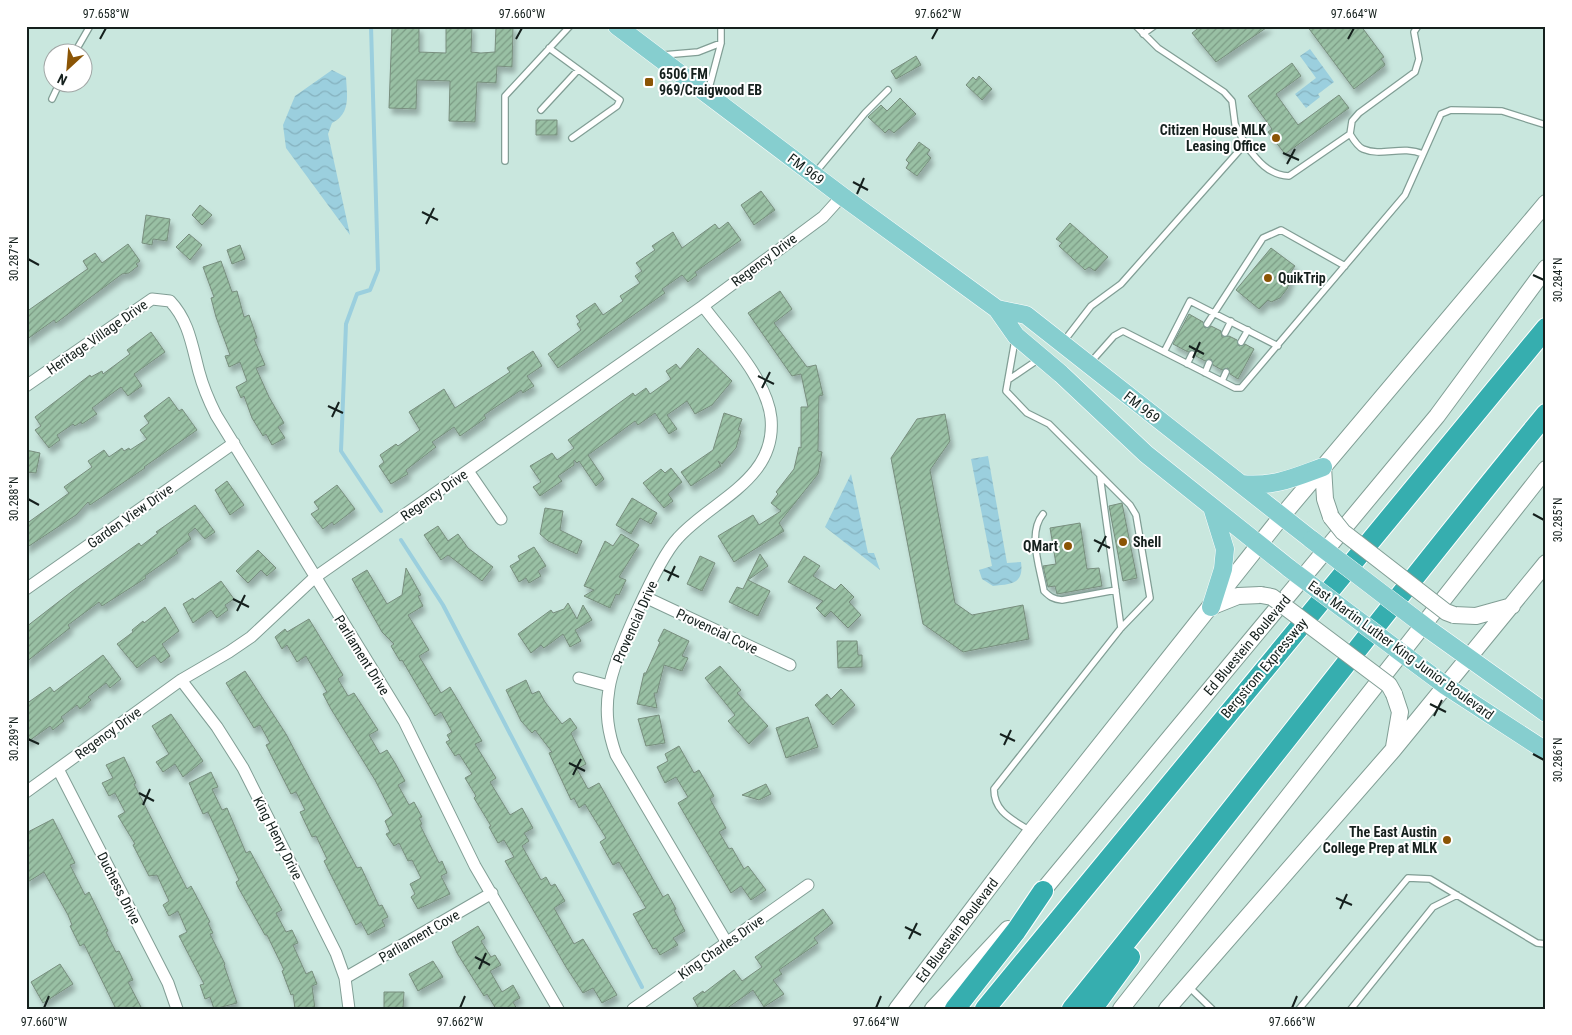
<svg xmlns="http://www.w3.org/2000/svg" width="1572" height="1035" viewBox="0 0 1572 1035" font-family="'Roboto Condensed',sans-serif">
	<defs>
		<pattern id="water-waves" width="16" height="10" patternUnits="userSpaceOnUse" patternTransform="scale(1.25)"><rect width="16" height="10" fill="#9bcfde"/><path d="M0 5q4-4 8 0t8 0" fill="none" stroke="#85b1be"/></pattern>
		<pattern id="building-hatch" width="6" height="6" patternUnits="userSpaceOnUse" patternTransform="scale(1.25)"><rect width="6" height="6" fill="#99c0a4"/><path d="M-1 1l2-2M0 6l6-6M5 7l2-2" fill="none" stroke="#7c9c85"/></pattern>
		<filter id="shadow"><feDropShadow dx="3" dy="5.5" stdDeviation="2.5" flood-color="#0004"/></filter>
	</defs>
	<rect width="100%" height="100%" fill="#c9e7de"/>
	<path fill="url(#water-waves)" d="M1310,49L1334,82L1318,94L1320,97L1306,108L1295,94L1316,78L1300,56Z
		M332,70L346,77C347,96 351,113 332,123L328,134L350,235L286,148L283,125L295,96Z
		M988,456L1007,563L1021,562C1024,584 1012,584 993,586L982,579L979,570L992,566L971,459Z
		M851,474L868,553H874L880,570L825,527Z"/>
	<g fill="none" stroke-linecap="round" stroke-linejoin="round">
		<path stroke="#9bcfde" stroke-width="4" d="M371,26L378,270L370,290L357,294L346,324L341,451L381,511
			M401,540L443,605L642,987"/>
	</g>
	<path fill="url(#building-hatch)" stroke="#788e7e" filter="url(#shadow)" d="M446,26H472L471,52L481,53L495,52L496,26H513L512,67L497,66L496,83L477,82L475,122L449,121L450,81L417,80L416,109L389,108L392,27H419V52L446,53Z
		M1201,26H1269L1216,62L1192,33Z
		M1307,26H1361L1384,57L1381,59L1385,64L1384,66L1354,89Z
		M916,56L921,65L896,79L891,71Z
		M1292,63L1301,76L1276,94L1298,125L1339,95L1349,108L1285,154L1268,132L1272,129L1248,96Z
		M979,76L992,89L982,100L966,85L973,77L976,80Z
		M900,98L916,114L894,133L889,129L885,133L868,117L881,105L887,111Z
		M536,120H557V135H536Z
		M919,142L930,150L927,154L931,158L917,176L906,168L909,163L906,160Z
		M761,191L775,210L754,225L741,205Z
		M200,205L212,215L202,225L192,215Z
		M146,215L170,219L167,241L153,239L152,245L142,243Z
		M728,222L741,240L695,272L697,275L688,282L682,275L662,289L665,293L558,368L548,354L581,330L577,324L580,322L576,316L595,303L603,315L623,301L620,296L640,283L635,276L642,271L636,263L655,250L652,246L673,232L682,248L715,224L719,229Z
		M1070,223L1108,257L1095,271L1089,267L1085,270L1059,246L1062,243L1056,239Z
		M189,234L202,245L190,260L176,247Z
		M128,244L140,261L136,264L138,266L129,273L122,274L56,323L54,320L26,340V312L86,270L88,269L83,261L95,253L102,263Z
		M240,245L245,259L232,264L227,250Z
		M1271,248L1295,266L1287,277L1291,279L1287,289L1280,298L1271,302L1268,300L1259,309L1236,290Z
		M221,261L232,292L237,291L244,317L249,315L257,338L254,339L265,365L256,368L269,397L284,423L278,427L285,438L272,445L266,434L263,436L252,418L244,396L241,398L236,387L247,381L240,362L229,367L225,356L230,355L216,317L211,298L214,297L203,267Z
		M780,291L792,309L774,323L807,367L816,365L823,395L819,396L818,451L822,452L818,474L779,523L784,531L734,562L718,536L753,515L759,525L781,511L771,503L778,494L776,492L794,469L799,447L801,448V407H808L801,374L792,376L748,313Z
		M1189,314L1203,322L1205,328L1211,326L1221,331L1222,337L1229,336L1237,340L1239,346L1245,344L1254,349L1238,379L1230,374L1228,368L1222,370L1213,365L1211,359L1205,361L1196,356L1194,350L1188,352L1173,344Z
		M151,332L165,352L134,374L142,386L128,396L121,387L92,408L97,414L82,424L81,422L75,426L73,424L57,435L60,440L49,448L35,430L41,426L35,417L90,375L91,377L102,371L103,374L130,354L127,350Z
		M698,348L732,381L712,405L695,414L687,401L667,415L677,429L669,434L655,413L638,425L635,421L588,455L604,479L596,486L579,461L577,463L574,460V465L558,476L562,481L540,496L533,487L541,482L530,466L552,453L557,460L574,448L568,440L633,393L635,396L646,388L650,394L671,379L666,371L676,364L680,369Z
		M533,351L542,366L527,376L534,386L523,393L521,390L484,415L486,418L460,436L454,427L432,442L436,447L406,470L408,474L391,484L379,466L384,462L380,455L396,444L398,446L420,430L409,412L444,389L455,408L510,372L507,368Z
		M169,397L179,411L182,409L197,430L144,467L145,468L90,505L88,502L76,515L26,548V524L69,493L64,487L92,467L88,461L104,450L109,457L122,448L124,451L129,448L130,450L147,439L140,430L149,423L144,416Z
		M724,413L742,419L738,430L741,431L736,448L722,464L718,461L721,466L691,486L681,472L713,450Z
		M945,414L950,441L930,470L955,603L972,615L1023,605L1029,639L963,652L923,624L891,458L917,419Z
		M26,450L40,453L36,473L26,472Z
		M671,468L682,482L668,494L673,501L664,508L643,483L661,469L665,473Z
		M227,481L244,505L230,515L215,490Z
		M337,485L355,509L334,525L332,522L323,529L311,514L319,509L314,502Z
		M632,498L657,513L651,524L640,518L631,534L616,525Z
		M1122,503L1137,578L1123,581L1109,506Z
		M195,505L215,532L205,539L195,528L188,534L191,539L176,550L178,553L145,576L146,578L102,606L99,602L68,625L70,628L26,662V627L75,589L139,543L141,546L158,533L156,532Z
		M545,508L563,511L560,530L582,541L577,554L548,541L540,534Z
		M1080,523L1087,569L1099,568L1102,586L1057,594L1055,586L1048,587L1043,566L1056,564L1050,528Z
		M438,526L448,541L458,534L468,548L493,567L482,581L448,555L441,560L424,535Z
		M621,534L639,545L619,577L626,580L619,595L616,594L610,608L584,596L594,590L584,586L605,541L613,546Z
		M534,547L546,566L538,571L541,576L529,583L526,578L519,582L510,566L520,560L518,556Z
		M258,550L276,568L267,576L261,570L248,583L236,571Z
		M760,554L768,566L748,580L770,591L758,616L729,602L737,587L743,589Z
		M700,556L715,563L702,591L687,584Z
		M804,556L820,566L813,576L835,590L841,584L854,597L849,602L861,615L848,628L831,611L825,617L816,608L823,601L788,582Z
		M406,568L421,595L418,596L423,606L408,615L429,650L419,656L441,693L450,687L482,741L475,744L496,778L490,782L510,815L522,808L533,828L524,833L529,841L522,846L541,880L546,877L551,886L555,884L565,901L554,908L574,944L583,939L617,995L602,1003L593,988L583,993L566,967L505,861L514,857L504,840L498,843L489,827L491,826L474,798L476,796L465,778L472,774L459,754L455,756L446,742L450,740L447,735L452,732L441,712L435,716L402,660L400,661L391,646L394,644L382,632L352,579L367,570L387,604L402,595Z
		M221,581L234,599L225,605L228,610L217,618L211,610L193,623L183,604L193,598L194,600Z
		M568,603L577,619L583,605L592,620L575,630L581,641L570,647L563,634L544,648L541,645L531,653L518,634L551,610L553,613L564,609Z
		M165,607L179,631L162,644L170,656L161,663L154,655L137,668L117,644L133,632L132,630L143,621L144,623Z
		M309,619L343,675L338,679L348,696L354,693L378,730L369,735L380,754L387,750L395,763L405,781L398,785L409,805L414,802L422,817L419,818L422,824L420,825L439,863L442,861L447,873L441,876L450,894L418,909L411,897L415,894L410,884L421,878L412,860L408,861L399,843L394,846L386,834L390,832L385,821L393,815L375,780L331,709L323,694L327,692L306,656L297,662L287,645L282,649L275,637L285,629L287,632Z
		M664,629L689,641L682,656L688,658L682,671L664,665L657,693H654L657,708L637,704L644,673H646L660,642L658,641Z
		M837,641H857L858,655H862V667L838,668Z
		M103,655L121,679L110,688L106,683L88,697L91,700L80,709L77,705L61,717L64,721L53,730L50,726L26,743V704L50,687L54,692Z
		M720,666L741,690L737,693L768,726L749,744L728,721L735,715L705,678Z
		M245,671L286,734L357,868L361,867L379,906L382,905L388,917L382,920L385,926L368,935L361,922L356,925L324,861L327,859L316,836L312,837L300,812L305,810L296,792L291,794L266,745L270,743L260,725L254,728L226,683Z
		M526,680L532,694L539,691L545,702L562,724L570,718L577,728L571,733L586,764L577,769L588,789L599,783L663,897L668,894L676,909L674,910L685,931L673,938L678,945L660,955L656,948L653,949L633,914L646,908L619,862L613,865L600,842L606,838L585,804L579,808L574,798L571,800L549,753L552,752L535,730L532,733L521,721L506,690Z
		M841,689L855,705L833,725L815,705L827,694L831,699Z
		M171,714L203,761L183,777L175,764L163,772L156,762L169,754L152,726Z
		M659,715L665,743L646,746L638,719Z
		M808,717L818,747L786,758L776,728Z
		M679,746L694,773L699,770L714,796L710,799L726,828L719,832L729,849L732,848L744,869L748,866L766,890L751,900L741,886L731,893L678,803L688,797L676,777L665,783L657,767L668,761L665,754Z
		M124,757L136,783L134,784L187,889L191,886L210,922L208,923L213,933L210,934L225,964L224,965L237,1003L214,1009L210,997L205,999L200,985L204,984L179,936L187,932L178,911L169,916L163,905L169,901L157,875L149,876L133,845L135,844L118,816L125,812L115,793L109,796L102,783L113,778L106,765Z
		M211,772L218,787L212,789L222,810L227,808L246,853L250,851L276,899L282,910L276,913L286,932L292,930L298,943L293,945L306,974L312,971L317,984L312,986L315,1009H295L293,994L291,995L282,971L284,970L267,935H265L238,887L236,882L239,880L208,812L203,814L189,783Z
		M766,784L771,794L759,800L742,795Z
		M53,819L75,863L70,865L85,895L89,892L108,931L106,932L116,952L119,951L133,980L128,982L142,1009H116L84,944L80,946L70,926L72,925L68,915L44,872L26,883V833Z
		M823,909L833,923L814,938L818,943L779,970L782,974L773,980L784,994L764,1007L753,990L726,1009H699L693,998L703,991L704,993L734,970L742,981L762,967L755,957Z
		M478,926L485,938L481,941L491,957L495,955L501,965L490,971L502,992L513,985L520,998L513,1002L517,1009H496L487,994L484,996L457,953L452,942Z
		M433,961L443,977L418,991L409,974Z
		M60,964L73,984L43,1003L31,982Z
		M384,992H404L403,1009H384Z"/>
	<g fill="none" stroke-linecap="round" stroke-linejoin="round">
		<g stroke="#819e95" stroke-width="8">
			<path id="lane" d="M1136,26L1158,48L1224,92L1232,101L1235,124L1245,144
				M1143,34L1154,26
				M549,48L620,100L617,106L572,138
				M75,52L90,26
				M663,55L698,52L721,43
				M708,92L721,43V26
				M52,99L60,82
				M541,110L578,70
				M1350,134L1352,121L1359,113L1415,72L1419,59L1414,32L1418,26
				M505,161V96L570,26
				M815,173L865,113L888,90
				M1207,324L1263,238L1281,230L1345,266
				M1225,333L1231,321
				M1015,340L1006,391L1027,413L1049,424L1130,505L1136,515L1150,598L1121,628L994,789C994,812 1012,819 1030,831
				M1064,341L1091,306L1121,284L1245,144C1257,160 1268,175 1289,176L1350,134C1353,139 1358,147 1363,149C1382,157 1402,145 1423,154
				M1241,342L1248,330
				M1164,352L1190,301L1278,346
				M1090,363L1114,336L1123,331L1235,388H1241L1405,195L1441,114L1451,110L1502,111L1546,125
				M1187,364L1192,354
				M1205,373L1209,363
				M1008,380L1039,359
				M1222,381L1226,372
				M1100,476L1121,628
				M1043,514C1027,533 1040,568 1044,591C1050,597 1053,599 1062,600L1116,590
				M1189,987L1212,1009
				M1299,1009L1408,878L1430,879L1537,943L1546,944
				M1351,1009L1433,907L1457,895"/>
		</g>
		<g stroke="#819e95" stroke-width="13">
			<path id="street" d="M703,306C726,337 767,379 771,418C777,480 712,500 678,538C658,559 613,659 609,689C605,713 608,732 616,755L727,943
				M26,386L152,299L170,301C189,321 192,346 199,372C203,387 209,401 216,415L404,721L475,866L558,1009
				M468,471L501,519
				M26,589L234,443
				M645,597L790,665
				M579,678L609,686
				M181,680L217,727L243,768L336,953L345,978L349,1009
				M58,769L168,983L177,1009
				M26,792L181,680L229,652L251,637L314,578L703,306L823,217L842,196
				M345,978L492,893
				M633,1009L808,885"/>
		</g>
		<g stroke="#819e95" stroke-width="18">
			<path id="secondary" d="M1323,467L1325,499L1331,517
				M1213,606L1238,596L1261,595
				M1454,615L1476,616L1512,606
				M1394,747L1400,712L1394,694
				M1035,900L1437,416L1546,268
				M897,1009L1031,832L1282,516L1546,203
				M933,1009L1008,929
				M1121,1009L1546,469
				M1167,1009L1393,750L1546,563"/>
		</g>
		<g stroke="#fff" stroke-width="19">
			<path id="primary" d="M617,26L842,196L997,309L1016,336L1061,374L1146,454L1290,569
				M997,309L1026,315L1312,540
				M1241,484C1274,487 1293,478 1323,467
				M1211,607L1223,569L1225,549L1212,507
				M1427,628L1546,713
				M1407,657L1446,686L1546,751"/>
		</g>
		<g stroke="#fff" stroke-width="22">
			<path id="highway" d="M955,1009L1016,931L1043,891
				M985,1009L1546,328
				M1072,1009C1232,812 1385,610 1546,414
				M1092,1009L1130,957"/>
		</g>
		<use href="#lane" stroke="#fff" stroke-width="5.5"/>
		<use href="#street" stroke="#fff" stroke-width="11"/>
		<use href="#secondary" stroke="#fff" stroke-width="16"/>
		<use href="#primary" stroke="#86cecf" stroke-width="18"/>
		<use href="#highway" stroke="#36aeaf" stroke-width="20"/>
		<g stroke="#819e95" stroke-width="18" stroke-linecap="butt">
			<path id="secondary-bridge" d="M1331,517L1343,532L1446,612L1454,615
				M1261,595L1272,597L1389,685L1394,694"/>
		</g>
		<g stroke="#fff" stroke-width="19" stroke-linecap="butt">
			<path id="primary-bridge" d="M1312,540L1427,628
				M1290,569L1407,657"/>
		</g>
		<use href="#secondary-bridge" stroke="#fff" stroke-width="16"/>
		<use href="#primary-bridge" stroke="#86cecf" stroke-width="18"/>
	</g>
	<path fill="none" stroke="#15201d" stroke-width="2" d="M100,39L106,28M516,39L522,28M932,39L938,28M1348,39L1354,28M1283,153L1299,160M1287,164L1295,149M853,182L868,190M857,194L864,178M422,212L438,220M426,224L434,208M28,259L39,265M1533,275L1544,280M1189,346L1204,354M1193,358L1200,342M758,376L774,384M762,388L770,372M328,406L343,413M332,417L339,402M28,499L39,505M1533,514L1544,520M1094,540L1110,548M1098,552L1106,536M664,570L679,577M668,581L675,566M233,599L249,607M237,611L245,595M1430,704L1446,712M1434,716L1442,700M1000,734L1015,741M28,739L39,744M1004,745L1011,730M1533,754L1544,760M569,763L585,771M573,775L581,759M139,793L154,801M143,805L150,789M1336,898L1352,905M1340,909L1347,894M905,927L921,935M909,939L917,923M475,957L490,965M479,969L486,953M44,1008L49,996M460,1008L465,996M876,1008L881,996M1292,1008L1297,996"/>
	<g fill="#8b5505" stroke="#fff" stroke-width="2">
		<rect x="644" y="77" width="10" height="10" rx="2.5"/>
		<circle cx="1276" cy="138" r="5"/>
		<circle cx="1268" cy="278" r="5"/>
		<circle cx="1123" cy="542" r="5"/>
		<circle cx="1068" cy="546" r="5"/>
		<circle cx="1447" cy="840" r="5"/>
	</g>
	<g text-anchor="middle" stroke-width="4" stroke-linejoin="round" paint-order="stroke">
		<g font-size="14" font-weight="bold" fill="#15201d" stroke="#fff" text-anchor="start">
			<text x="659" y="79">6506 FM<tspan x="659" dy="16">969/Craigwood EB</tspan></text>
			<text x="1266" y="135" text-anchor="end">Citizen House MLK<tspan x="1266" dy="16">Leasing Office</tspan></text>
			<text x="1278" y="283">QuikTrip</text>
			<text x="1133" y="547">Shell</text>
			<text x="1058" y="551" text-anchor="end">QMart</text>
			<text x="1437" y="837" text-anchor="end">The East Austin<tspan x="1437" dy="16">College Prep at MLK</tspan></text>
		</g>
		<g font-size="14" fill="#15201d" stroke="#fff">
			<text transform="translate(806 169) rotate(37)" y="5">FM 969</text>
			<text transform="translate(764 260) rotate(-37)" y="5">Regency Drive</text>
			<text transform="translate(97 337) rotate(-35)" y="5">Heritage Village Drive</text>
			<text transform="translate(1142 407) rotate(38)" y="5">FM 969</text>
			<text transform="translate(434 495) rotate(-35)" y="5">Regency Drive</text>
			<text transform="translate(130 516) rotate(-35)" y="5">Garden View Drive</text>
			<text transform="translate(635 622) rotate(-66)" y="5">Provencial Drive</text>
			<text transform="translate(717 631) rotate(25)" y="5">Provencial Cove</text>
			<text transform="translate(1247 645) rotate(-50)" y="5">Ed Bluestein Boulevard</text>
			<text transform="translate(1401 650) rotate(36)" y="5">East Martin Luther King Junior Boulevard</text>
			<text transform="translate(362 655) rotate(58)" y="5">Parliament Drive</text>
			<text transform="translate(1264 668) rotate(-50)" y="5">Bergstrom Expressway</text>
			<text transform="translate(108 733) rotate(-36)" y="5">Regency Drive</text>
			<text transform="translate(278 838) rotate(63)" y="5">King Henry Drive</text>
			<text transform="translate(119 888) rotate(63)" y="5">Duchess Drive</text>
			<text transform="translate(957 930) rotate(-53)" y="5">Ed Bluestein Boulevard</text>
			<text transform="translate(419 936) rotate(-30)" y="5">Parliament Cove</text>
			<text transform="translate(721 947) rotate(-35)" y="5">King Charles Drive</text>
		</g>
	</g>
	<rect width="1572" height="1035" fill="none" stroke="#ffffff" stroke-width="55"/>
	<g transform="translate(68 68) rotate(206)"><circle r="24" fill="#ffffff" stroke="#a1a6a5"/>
	<path d="M0-4L9 19L0 12L-9 19Z" fill="#8b5505"/>
	<text y="-8" font-size="14" font-weight="bold" text-anchor="middle" fill="#15201d">N</text>
	</g>
	<rect x="28" y="28" width="1516" height="980" fill="none" stroke="#15201d" stroke-width="2"/>
	<g font-size="12" text-anchor="middle" fill="#15201d">
		<text x="106" y="18">97.658°W</text>
		<text x="522" y="18">97.660°W</text>
		<text x="938" y="18">97.662°W</text>
		<text x="1354" y="18">97.664°W</text>
		<text transform="translate(14 259) rotate(-90)" y="4">30.287°N</text>
		<text transform="translate(1558 280) rotate(-90)" y="4">30.284°N</text>
		<text transform="translate(14 499) rotate(-90)" y="4">30.288°N</text>
		<text transform="translate(1558 520) rotate(-90)" y="4">30.285°N</text>
		<text transform="translate(14 739) rotate(-90)" y="4">30.289°N</text>
		<text transform="translate(1558 760) rotate(-90)" y="4">30.286°N</text>
		<text x="44" y="1026">97.660°W</text>
		<text x="460" y="1026">97.662°W</text>
		<text x="876" y="1026">97.664°W</text>
		<text x="1292" y="1026">97.666°W</text>
	</g>
</svg>
